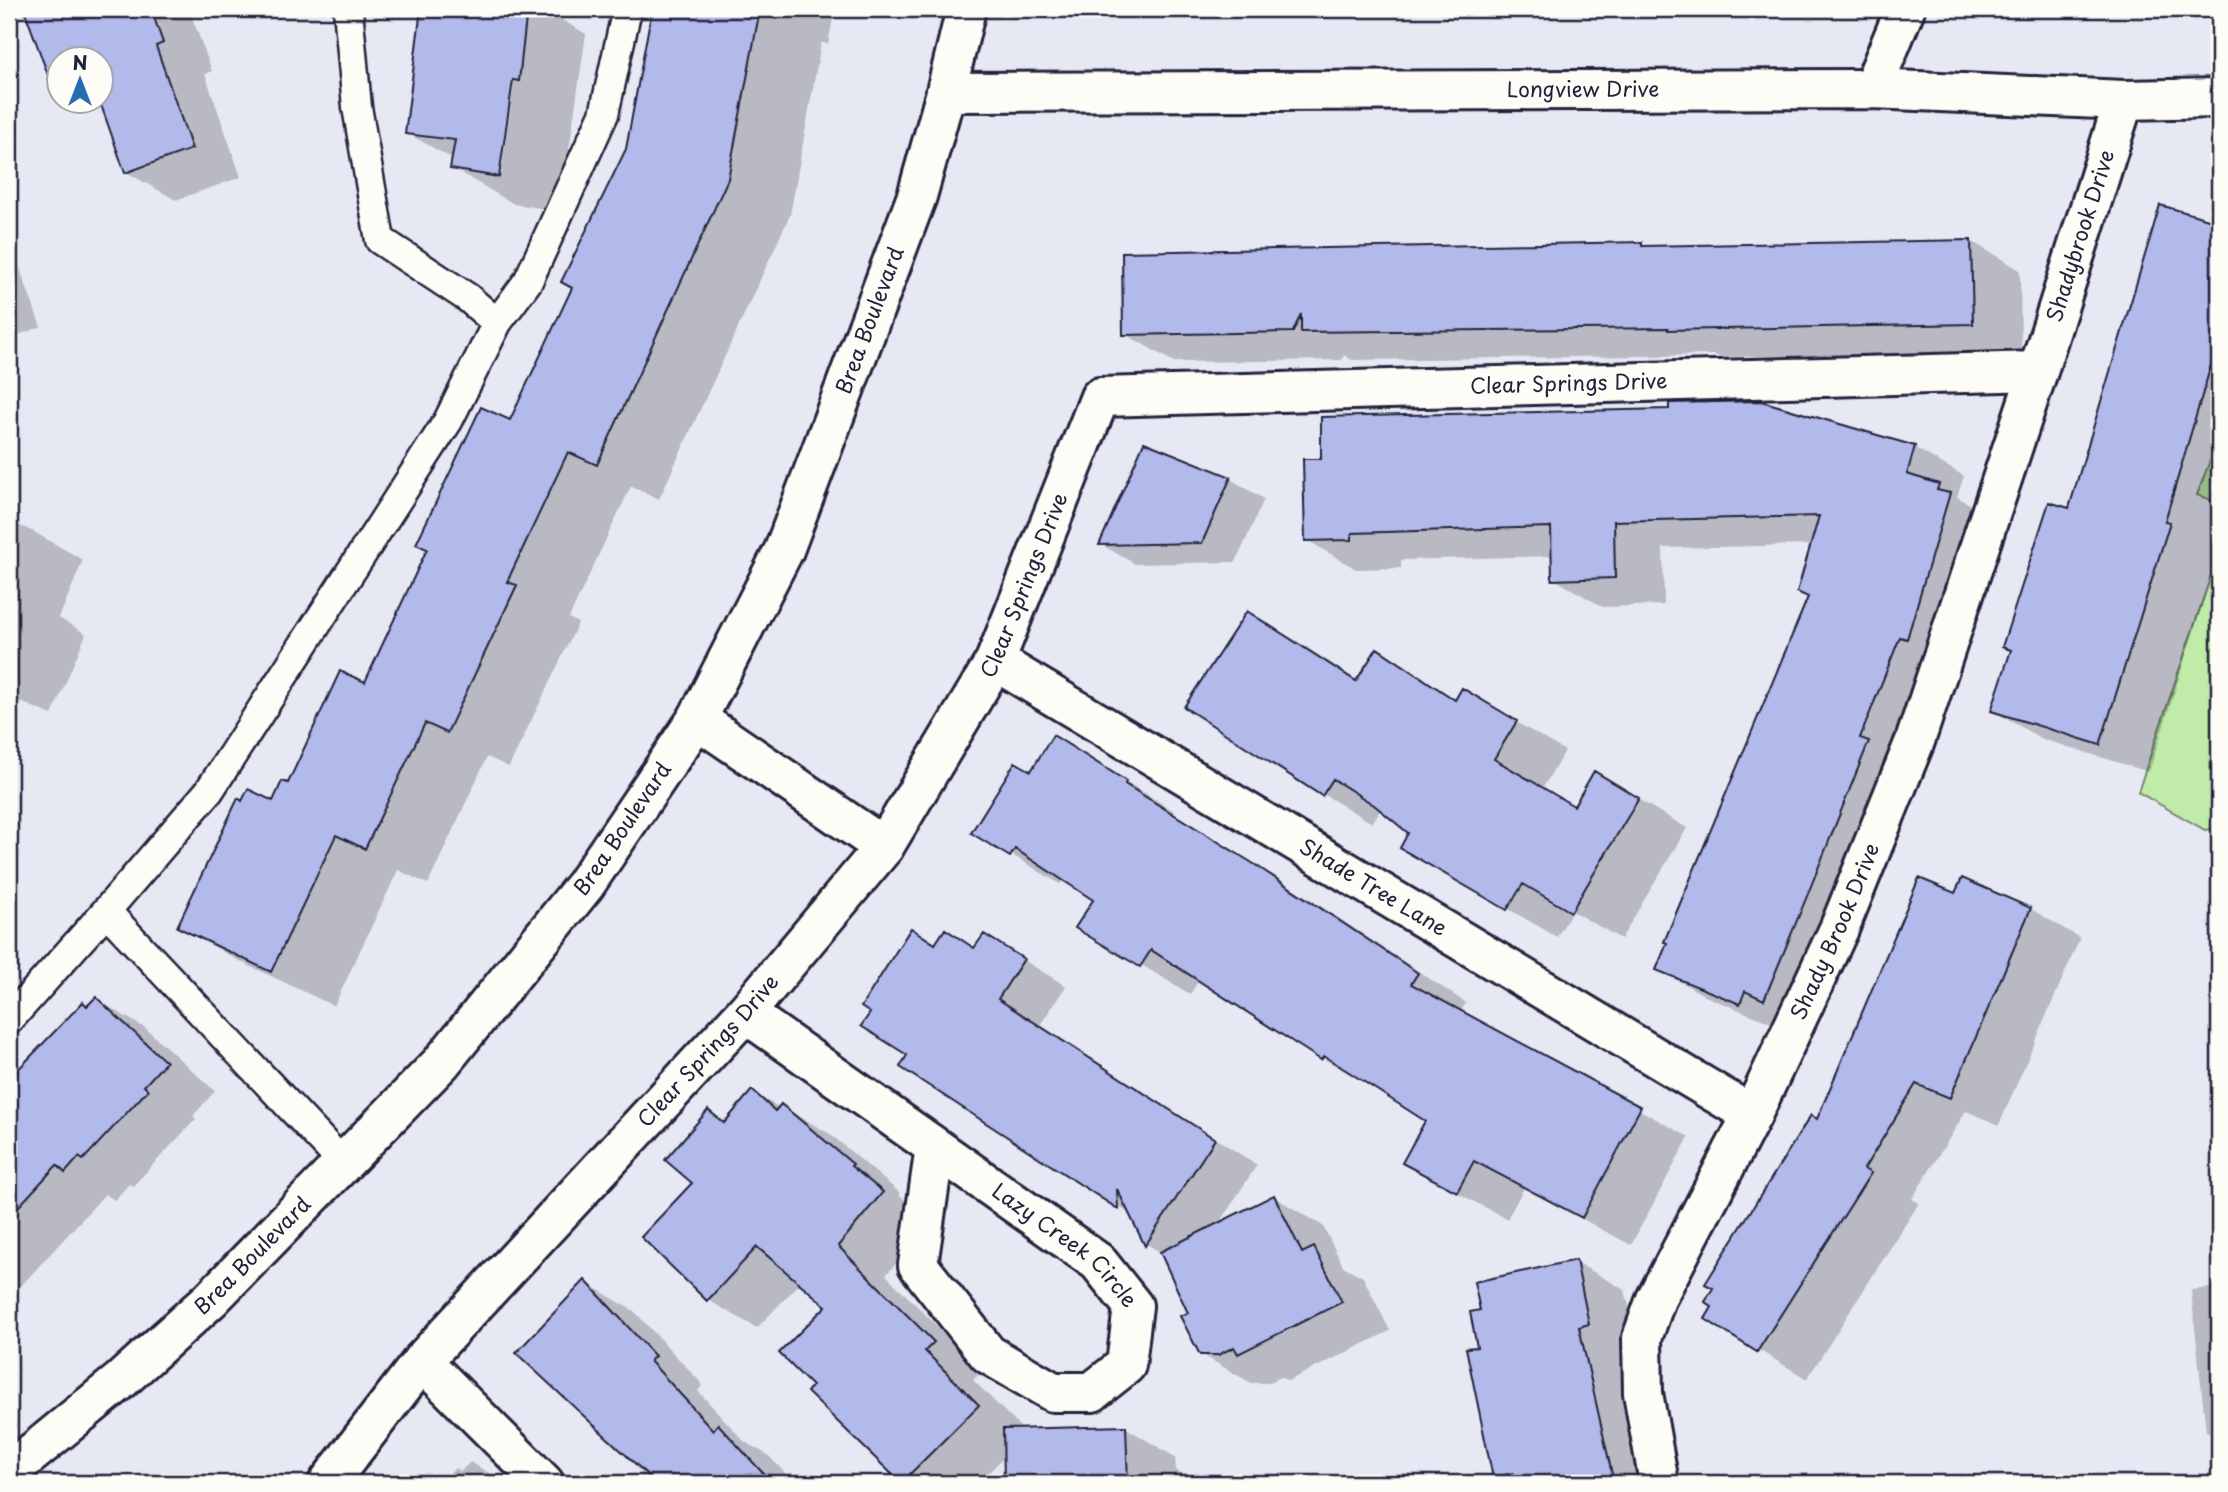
<svg xmlns="http://www.w3.org/2000/svg" width="2228" height="1492" viewBox="0 0 2228 1492" font-family="'Playpen Sans',sans-serif">
	<rect width="100%" height="100%" fill="#e6e8f3"/>
	<filter id="ink" filterUnits="userSpaceOnUse"><feTurbulence type="fractalNoise" baseFrequency=".0143" numOctaves="2"/><feDisplacementMap in="SourceGraphic" scale="14" xChannelSelector="R" yChannelSelector="G"/><feConvolveMatrix kernelMatrix="1 2 1 2 8 2 1 2 1" color-interpolation-filters="sRGB"/></filter>
	<g filter="url(#ink)">
		<path fill="#c0eba8" stroke="#718672" stroke-width="2" d="M2219,437V503L2197,495Z
			M2219,552V828L2205,830L2138,792Z"/>
		<path fill="#0003" fill-rule="evenodd" d="M26,9H189L212,71L205,74L241,177L176,200L126,172L102,102H97H102V60H60V80L50,74Z
			M423,9H543L586,34L560,211L514,204L452,168L453,159L407,133ZM523,18L501,175H497Z
			M654,9H835L828,44L821,43L790,215L659,499L631,486L569,618L578,623L509,767L487,757L428,884L398,870L334,1006L241,962L179,927L243,803H274L366,685L510,422L574,288L628,149Z
			M2161,207L2219,224V532L2214,550L2219,552L2149,772L2042,739L1993,711L2012,651L2005,647L2070,510Z
			M1971,241L2020,270L2021,352L1719,357L1714,355L1352,360L1344,355L1342,360L1174,362L1125,334L1641,244L1647,248Z
			M9,254L16,258L41,327L9,338Z
			M1761,402L1915,448L1964,476L1957,497L1987,514L1789,1030L1707,997L1658,969L1810,597L1813,545L1663,548L1664,605L1603,607L1554,579L1553,556L1401,560V568L1356,569L1307,540L1323,460L1671,411Z
			M1230,479L1264,499L1236,562L1135,564L1102,545Z
			M9,521L34,532L83,560L59,618L86,634L52,715L9,697Z
			M1248,613L1297,641L1358,681L1378,651L1424,677V681L1461,706L1511,719L1565,751L1542,789L1575,808L1595,774L1687,828L1621,939L1572,911L1557,937L1402,847L1411,832L1381,809L1372,823L1323,794L1187,706Z
			M1054,737L1174,811L1173,813L1304,895L1466,1003L1460,1012L1689,1137L1631,1245L1524,1188L1507,1219L1454,1191L1404,1163L1427,1120L1372,1085L1371,1086L1322,1058L1200,979L1190,994L1078,927L1096,899L1064,879L1060,884L974,832L1031,774Z
			M1963,880L2031,909L2080,938L1999,1125L1966,1111L1912,1199L1919,1203L1807,1379L1707,1319L1818,1121L1956,895Z
			M984,936L1066,986L1040,1025L1257,1165L1218,1225L1274,1197L1323,1226L1343,1266L1363,1277L1390,1331L1288,1381L1281,1377L1268,1383H1251L1201,1354L1190,1313L1162,1253L1147,1244L1132,1215L902,1066L909,1055L937,945L976,949Z
			M96,999L145,1028L215,1091L193,1116L196,1119L133,1186L129,1184L115,1200L105,1194L9,1299V1080L84,1004L89,1007Z
			M752,1092L780,1108L781,1106L830,1134L901,1194L899,1195L931,1222L886,1275L982,1371L973,1380L1023,1430L1126,1428L1175,1457L1176,1470L1188,1477V1483H1006L1005,1456L978,1483L902,1482L815,1386L829,1306L801,1282L757,1328L708,1300L694,1183L708,1112L727,1123Z
			M1576,1262L1625,1290L1669,1483H1495L1468,1350L1479,1348L1483,1311Z
			M585,1282L634,1311L703,1385L698,1391L745,1442L768,1455L794,1483H632L642,1473L634,1466L637,1463Z
			M2219,1287V1438L2206,1431L2191,1290Z
			M470,1462L506,1483H441L455,1468L461,1471Z
			M413,1476L424,1483H406Z"/>
		<path fill="#b2b9eb" stroke="#22223b" stroke-width="2" d="M24,9H151L163,43L156,46L192,149L125,173L100,102H102V60H60V71L48,75Z
			M421,9H527L519,81L513,80L499,177L450,169L455,140L405,134Z
			M652,9H760L728,179L597,465L568,452L507,582L517,585L447,733L425,723L365,849L336,835L271,972L177,927L238,798L242,801L248,789L273,801L282,781L288,783L340,671L365,682L427,549L416,544L481,407L510,420L572,288L561,282L626,149Z
			M2160,205L2219,222V338L2165,521L2170,522L2100,745L1991,711L2011,650L2002,647L2049,502L2069,508Z
			M1971,240L1973,324L1668,330V328L1301,332V314L1293,332L1123,335L1122,252L1642,242V246Z
			M1761,401L1915,446L1907,474L1939,484L1937,490L1950,493L1907,639L1900,637L1860,738L1869,741L1805,901L1764,1000L1745,991L1740,1004L1656,970L1667,943L1664,942L1808,597L1797,592L1819,516L1614,521L1615,578L1552,580L1551,527L1352,533V540L1305,541L1303,459H1321V417L1669,409V403Z
			M1144,442L1231,477L1202,543L1099,545Z
			M1247,611L1356,681L1377,648L1455,700L1462,688L1517,721L1494,759L1574,806L1594,771L1639,798L1571,912L1523,884L1507,910L1400,848L1408,833L1374,805L1333,779L1322,796L1184,707Z
			M1053,735L1126,781L1125,784L1254,864L1418,973L1411,984L1641,1107L1582,1218L1474,1161L1457,1192L1402,1163L1425,1121L1324,1056L1321,1060L1151,950L1140,967L1075,928L1093,900L1015,849L1010,857L971,833L1015,762L1031,771Z
			M1919,878L1955,893L1962,878L2031,908L1950,1098L1916,1084L1864,1169L1871,1173L1757,1352L1705,1319L1712,1307L1705,1302L1713,1288L1705,1284L1811,1115L1817,1119Z
			M911,928L935,944L945,929L974,948L984,934L1024,959L998,999L1215,1139L1145,1246L1117,1189L1118,1209L900,1067L907,1055L861,1026L870,1013L861,1007Z
			M96,997L166,1062L144,1086L148,1090L83,1160L79,1157L65,1173L57,1165L9,1217V1079L83,1002L87,1006Z
			M752,1090L775,1111L781,1104L853,1164L851,1166L883,1192L838,1246L934,1342L925,1351L979,1405L901,1483L807,1392L812,1386L779,1353L826,1306L757,1247L707,1301L641,1237L692,1183L665,1160L708,1110L724,1123Z
			M1274,1195L1302,1253L1314,1247L1342,1302L1238,1354L1234,1347L1218,1355H1200L1180,1316L1188,1313L1160,1252Z
			M1576,1260L1589,1324L1579,1327L1614,1483H1516L1513,1473L1493,1478L1466,1348L1477,1347L1470,1312L1480,1310L1474,1282Z
			M585,1280L655,1356L650,1361L713,1430L718,1424L772,1483H656L516,1353Z
			M1126,1426L1128,1483H1004L1003,1429Z"/>
		<g fill="none" stroke-linecap="round" stroke-linejoin="round">
			<g stroke="#22223b" stroke-width="33">
				<path id="service" d="M497,323L528,281L604,114L627,9
					M106,911L343,1163
					M9,1020L106,911L209,791L448,421L497,323L468,298L380,240L357,107L348,9"/>
			</g>
			<g stroke="#22223b" stroke-width="44">
				<g id="minor">
					<path d="M1872,89L1905,9"/>
					<path id="s1" d="M946,92L1872,89L2124,100L2219,98"/>
					<path id="s2" d="M995,661L1752,1115"/>
					<path d="M697,719L884,847"/>
					<path id="s3" d="M745,1013L1098,1262L1133,1306L1126,1365L1092,1392H1053L988,1354L918,1265L935,1147"/>
					<path d="M422,1361L544,1483"/>
					<path id="s4" d="M328,1483L422,1361L745,1013L884,847L995,661L1100,397L2038,371"/>
					<path id="s5" d="M1659,1483L1643,1393L1642,1338L1656,1299L1752,1115L1839,929L1915,741L2038,371L2124,100"/>
				</g>
			</g>
			<g stroke="#22223b" stroke-width="44">
				<g id="primary">
					<path id="s6" d="M9,1472L119,1382L211,1299L441,1063L585,885L697,719L784,550L917,196L946,92L966,9"/>
				</g>
			</g>
			<use href="#service" stroke="#fdfcf7" stroke-width="28"/>
			<use href="#minor" stroke="#fdfcf7" stroke-width="38"/>
			<use href="#primary" stroke="#fdfcf7" stroke-width="38"/>
		</g>
	</g>
	<g text-anchor="middle" stroke-width="6" stroke-linejoin="round" paint-order="stroke">
		<g font-size="21" fill="#22223b" stroke="#fdfcf7">
			<text dy="7" stroke="none"><textPath href="#s1" startOffset="637">Longview Drive</textPath></text>
			<text dy="7" stroke="none"><textPath href="#s5" startOffset="1335">Shadybrook Drive</textPath></text>
			<text dy="7" stroke="none"><textPath href="#s6" startOffset="1460">Brea Boulevard</textPath></text>
			<text dy="7" stroke="none"><textPath href="#s4" startOffset="1815">Clear Springs Drive</textPath></text>
			<text dy="7" stroke="none"><textPath href="#s4" startOffset="1143">Clear Springs Drive</textPath></text>
			<text dy="7" stroke="none"><textPath href="#s6" startOffset="892">Brea Boulevard</textPath></text>
			<text dy="7" stroke="none"><textPath href="#s2" startOffset="441">Shade Tree Lane</textPath></text>
			<text dy="7" stroke="none"><textPath href="#s5" startOffset="597">Shady Brook Drive</textPath></text>
			<text dy="7" stroke="none"><textPath href="#s4" startOffset="576">Clear Springs Drive</textPath></text>
			<text dy="7" stroke="none"><textPath href="#s3" startOffset="396">Lazy Creek Circle</textPath></text>
			<text dy="7" stroke="none"><textPath href="#s6" startOffset="326">Brea Boulevard</textPath></text>
		</g>
	</g>
	<rect width="2228" height="1492" fill="none" stroke="#fdfcf7" stroke-width="35"/>
	<rect x="18" y="18" width="2193" height="1457" fill="none" stroke="#22223b" stroke-width="2.5" filter="url(#ink)"/>
	<g transform="translate(80 80)"><circle r="33" fill="#fdfcf7" stroke="#a5a5ac" stroke-width="2"/>
	<path d="M0-5L12 26L0 18L-12 26Z" fill="#1f6fb2"/>
	<text y="-10" font-size="19" font-weight="bold" text-anchor="middle" fill="#22223b">N</text>
	</g>
</svg>
